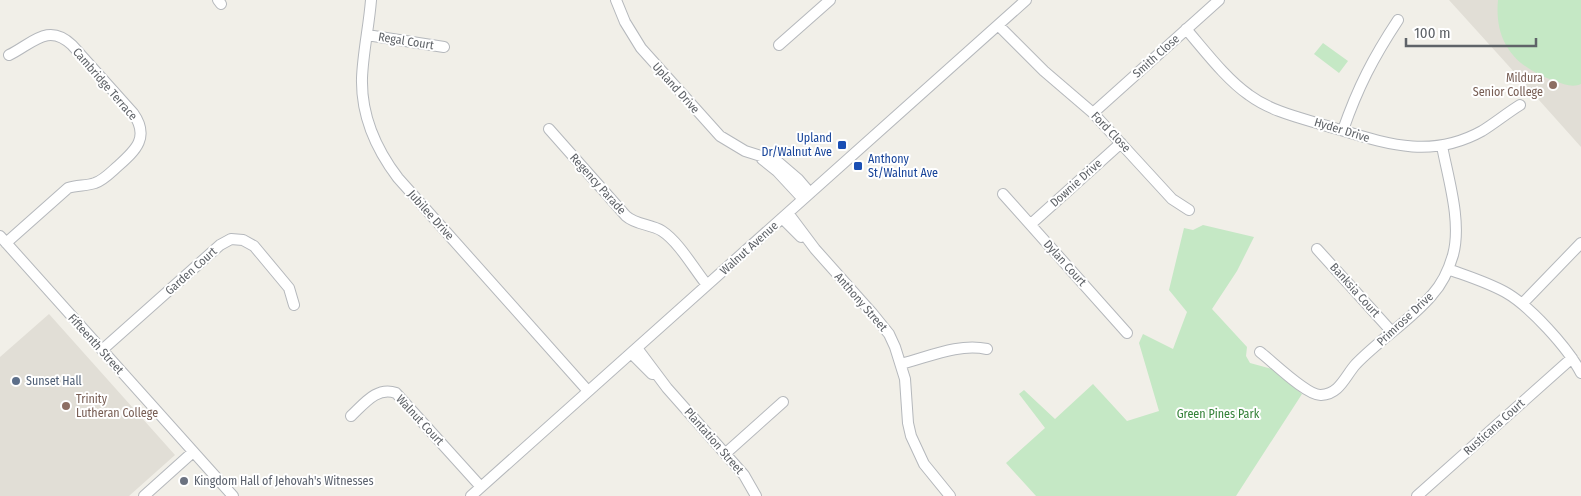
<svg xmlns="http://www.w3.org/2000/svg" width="1581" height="496" viewBox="0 0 1581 496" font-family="'Fira Sans Condensed',sans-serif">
	<rect width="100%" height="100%" fill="#f1efe8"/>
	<path fill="#e1ded6" d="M1449,0H1581V147L1506,63Z
		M49,314L175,455L129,496H0V357Z"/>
	<path fill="#c5e8c5" d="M1498,0H1581V84C1573,88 1563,84 1555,81C1516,68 1494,43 1498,0Z
		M1323,43L1348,61L1339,73L1314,54Z
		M1203,225L1254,237L1237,271L1212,309L1247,347L1246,356L1250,363L1272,369L1302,394L1236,496H1036L1006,463L1045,428L1019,394L1024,390L1055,419L1093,384L1127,421L1159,411L1139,343L1143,334L1173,349L1187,312L1169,290L1184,228L1193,230Z"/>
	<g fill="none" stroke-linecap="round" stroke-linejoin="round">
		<g stroke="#b5b8bc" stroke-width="12">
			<path id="minor" d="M218,0L221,4
				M371,0C369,26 363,52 362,78C361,115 376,149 398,178L588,391
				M616,0L625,22L641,48L720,136L745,151L777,161L798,179L810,193
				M998,25L1044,71L1093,113L1172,199L1189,210
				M1186,29C1205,51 1226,79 1249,95C1272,112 1301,118 1327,126C1382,142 1428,161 1482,131C1495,123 1507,113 1520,105
				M367,35L444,47
				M779,45L830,0
				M1093,113L1219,0
				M549,129L626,216C636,225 651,224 662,231C679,242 694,269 707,285
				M1343,130C1358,87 1373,58 1398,20
				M762,159L777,171L803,199
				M1003,194L1127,333
				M788,213L815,249L872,313L889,334L895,347L905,379L908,423L911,436L924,464L950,496
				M782,218L801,237
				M1031,224L1121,143
				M0,236L233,496
				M6,243L68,188C77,185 87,186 95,183C104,180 111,172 118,166C136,150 150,137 133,113L72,45C48,22 32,44 9,55
				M1317,249L1392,332
				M1448,269C1467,276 1487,282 1505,292C1530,306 1568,348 1581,373
				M1522,304L1581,243
				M637,348L667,388L744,475L756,496
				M102,350L220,245L231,239L243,240L254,246L289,288L294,305
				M1260,352C1272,361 1307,396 1321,395C1340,394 1345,376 1356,364C1380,339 1410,321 1432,295C1442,284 1449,269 1453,255C1462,222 1448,178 1442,146
				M631,353L652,374
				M901,364C929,357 958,343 987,349
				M351,416C364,404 377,386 396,393L481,487
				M726,453L783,402
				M144,496L193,452
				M471,496L1026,0
				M1417,496L1572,358"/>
		</g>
		<use href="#minor" stroke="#fff" stroke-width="10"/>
	</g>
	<g fill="#8d6e63" stroke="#fff" stroke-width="2">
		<circle cx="1553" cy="85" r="5"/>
		<circle cx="66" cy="406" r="5"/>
	</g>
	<g fill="#1a4fb4" stroke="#fff" stroke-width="2">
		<rect x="837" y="140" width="10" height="10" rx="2.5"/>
		<rect x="853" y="161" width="10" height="10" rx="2.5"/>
	</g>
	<circle fill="#5c6f8a" stroke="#fff" stroke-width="2" cx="16" cy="381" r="5"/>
	<circle fill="#6b7280" stroke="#fff" stroke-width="2" cx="184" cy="481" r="5"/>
	<g text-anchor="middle" stroke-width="4" stroke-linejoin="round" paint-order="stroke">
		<g font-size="12" fill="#5f6368" stroke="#fff">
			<text transform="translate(406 41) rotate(9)" y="4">Regal Court</text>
			<text transform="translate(1156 56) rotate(-42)" y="4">Smith Close</text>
			<text transform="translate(105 84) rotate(49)" y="4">Cambridge Terrace</text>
			<text transform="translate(676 88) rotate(48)" y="4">Upland Drive</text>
			<text transform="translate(1342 130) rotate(17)" y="4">Hyder Drive</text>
			<text transform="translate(1111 132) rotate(46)" y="4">Ford Close</text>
			<text transform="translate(1076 183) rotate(-42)" y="4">Downie Drive</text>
			<text transform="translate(598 184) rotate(48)" y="4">Regency Parade</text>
			<text transform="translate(431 215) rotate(48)" y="4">Jubilee Drive</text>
			<text transform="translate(749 248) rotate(-42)" y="4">Walnut Avenue</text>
			<text transform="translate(1065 263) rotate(48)" y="4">Dylan Court</text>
			<text transform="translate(191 271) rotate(-42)" y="4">Garden Court</text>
			<text transform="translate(1355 290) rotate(48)" y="4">Banksia Court</text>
			<text transform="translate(861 302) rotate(49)" y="4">Anthony Street</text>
			<text transform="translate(1405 319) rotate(-43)" y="4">Primrose Drive</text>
			<text transform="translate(96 344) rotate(48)" y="4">Fifteenth Street</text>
			<text transform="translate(420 420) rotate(47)" y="4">Walnut Court</text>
			<text transform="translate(1494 427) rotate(-42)" y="4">Rusticana Court</text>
			<text transform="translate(714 441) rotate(49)" y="4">Plantation Street</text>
		</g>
		<g font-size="12" fill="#785e54" stroke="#fff" text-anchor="end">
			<text x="1543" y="82">Mildura<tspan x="1543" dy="14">Senior College</tspan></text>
			<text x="76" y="403" text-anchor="start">Trinity<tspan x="76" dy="14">Lutheran College</tspan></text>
		</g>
		<g font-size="12" fill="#164399" stroke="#fff" text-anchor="end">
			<text x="832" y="142">Upland<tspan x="832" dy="14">Dr/Walnut Ave</tspan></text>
			<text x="868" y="163" text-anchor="start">Anthony<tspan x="868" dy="14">St/Walnut Ave</tspan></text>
		</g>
		<g font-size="12" fill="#4e5e75" stroke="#fff" text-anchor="start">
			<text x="26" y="385">Sunset Hall</text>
		</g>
		<g font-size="12" fill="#348238" stroke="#fff">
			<text x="1218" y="418">Green Pines Park</text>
		</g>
		<g font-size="12" fill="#5b616d" stroke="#fff" text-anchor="start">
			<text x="194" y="485">Kingdom Hall of Jehovah's Witnesses</text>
		</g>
	</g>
	<path d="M1406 38v8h130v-8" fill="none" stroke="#5f6368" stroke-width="2.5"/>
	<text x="1414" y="38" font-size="15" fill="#5f6368" stroke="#ffffff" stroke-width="4" paint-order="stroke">100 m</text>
</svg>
